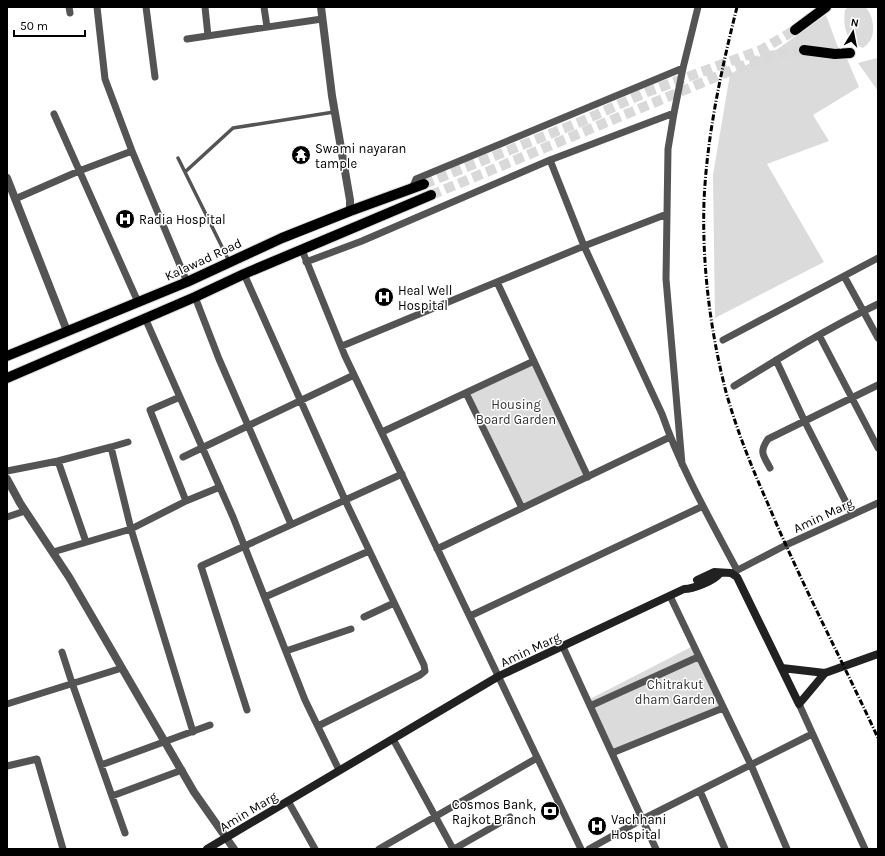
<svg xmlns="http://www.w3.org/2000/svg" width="885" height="856" viewBox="0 0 885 856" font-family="Karla,sans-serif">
	<rect width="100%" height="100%" fill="#fff"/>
	<path fill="#dbdbdb" d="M848,7H865C873,14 876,31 870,41C868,44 865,46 863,48C845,40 843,28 845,10Z
		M826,15L840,53L845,54L859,87L813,115L829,141L767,164L824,262L715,318L713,175L730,74L750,63L767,51L776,50Z
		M877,58L878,62V91L858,63Z
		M534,361L588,477L522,508L466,393Z
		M693,646L723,708L612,753L588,700Z"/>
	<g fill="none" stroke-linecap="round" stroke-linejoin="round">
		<path stroke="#d9d9d9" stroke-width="10" stroke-dasharray="10 5" stroke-linecap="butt" d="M424,184L580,122L647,92L761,50L795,30
			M431,195L747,64L779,54L804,50"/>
		<g stroke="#dbdbdb" stroke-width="12">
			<path id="primary" d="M795,30L826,7
				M804,50L835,54L850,53
				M7,356L187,282L282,238L350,211L424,184
				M7,378L195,297L244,274L431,195"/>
		</g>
		<path stroke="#545454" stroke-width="3.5" d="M178,158L229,261
			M185,172L233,128L334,112"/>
		<path stroke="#545454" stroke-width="7" d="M69,7L70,13
			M97,7L105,79L132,151L187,282
			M146,7L155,77
			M205,7L208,36
			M264,7L267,27
			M187,39L322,19
			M54,114L138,302
			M550,160L584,246L662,414C681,469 710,519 737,570
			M412,189L416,179L683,68
			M15,199L79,171L132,151
			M302,250L345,356L581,849
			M878,258L844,276L878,338
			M306,262L362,241L550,160L674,113
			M244,274L345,500L424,665L425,671L420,675L318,726
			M497,282L588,477
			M195,297L219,359L291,524
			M145,318L233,517L305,700L339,770
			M819,335L878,448
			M723,340L844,276
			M342,346L584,246L667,214
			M776,360L804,420L852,514
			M734,386C781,357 828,328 878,304
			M466,393L522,508
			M180,397L150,410L186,501
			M382,432L534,361
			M111,447L128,442
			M183,457L354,375
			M58,461L86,542
			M682,464L666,279L668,149L674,113L683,68L698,7
			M770,468C763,455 759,452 768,439L878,385
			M7,471L58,461L111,447L131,529L193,732
			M7,517L25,511
			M437,549L670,437
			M53,552L131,529L186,501L220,487
			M734,572L786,545L878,503
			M670,596L751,765L787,849
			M265,597L369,551
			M470,616L703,506
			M364,617L394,603
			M563,647L656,849
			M286,651L351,629
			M62,652L72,683L125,833
			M7,704L122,668
			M799,704L865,849
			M590,706L698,657
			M247,710L201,566L402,474
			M393,739L453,849
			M612,753L723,708
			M101,765L210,725
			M7,766L37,759L63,849
			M700,791L725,849
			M112,796L182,770
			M288,801L315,849
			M379,849L537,758
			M454,849L510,817
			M589,849L643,819L812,734"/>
		<path stroke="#545454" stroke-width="8" d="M321,7L332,96L350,200V211
			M7,178L67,331
			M7,479L20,503L69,577L194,792L234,849"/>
		<path stroke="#212121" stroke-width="8" d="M697,580L714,572L731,573L737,577L799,704L825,673
			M782,668L825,673L878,654
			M207,849L499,676L684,589C693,589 714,581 720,573"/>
		<use href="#primary" stroke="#000" stroke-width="10"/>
		<path stroke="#000" stroke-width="3" stroke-dasharray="6 2 1 2" stroke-linecap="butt" d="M737,7C721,71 707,135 704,201C702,265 710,330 726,392C737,431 752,468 768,504C801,583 842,660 878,738"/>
	</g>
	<defs>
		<g id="temple-disc" transform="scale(1)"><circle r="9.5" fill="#000" stroke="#fff"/><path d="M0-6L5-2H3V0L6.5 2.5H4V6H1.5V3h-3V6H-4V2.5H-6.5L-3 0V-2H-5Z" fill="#fff"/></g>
		<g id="hospital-disc" transform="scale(1)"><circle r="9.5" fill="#000" stroke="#fff"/><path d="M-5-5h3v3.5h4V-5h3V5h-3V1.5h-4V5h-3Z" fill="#fff"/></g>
		<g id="bank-disc" transform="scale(1)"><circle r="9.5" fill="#000" stroke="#fff"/><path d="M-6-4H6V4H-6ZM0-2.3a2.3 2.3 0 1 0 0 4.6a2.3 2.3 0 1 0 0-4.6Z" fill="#fff"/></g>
	</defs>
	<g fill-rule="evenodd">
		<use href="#temple-disc" x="301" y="155"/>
		<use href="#hospital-disc" x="125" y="219"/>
		<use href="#hospital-disc" x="384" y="297"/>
		<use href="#bank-disc" x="550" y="811"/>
		<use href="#hospital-disc" x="597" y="826"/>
	</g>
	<g text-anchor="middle" stroke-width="3" stroke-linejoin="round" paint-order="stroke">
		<g font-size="13" fill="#000" stroke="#fff" text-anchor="start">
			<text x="315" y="153">Swami nayaran<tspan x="315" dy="15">tample</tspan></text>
			<text x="139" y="224">Radia Hospital</text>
			<text x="398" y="295">Heal Well<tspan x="398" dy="15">Hospital</tspan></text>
			<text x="536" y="809" text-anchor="end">Cosmos Bank,<tspan x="536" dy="15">Rajkot Branch</tspan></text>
			<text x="611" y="824">Vachhani<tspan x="611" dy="15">Hospital</tspan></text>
		</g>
		<g font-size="13" fill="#000" stroke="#fff">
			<text transform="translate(203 259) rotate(-25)" y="5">Kalawad Road</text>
			<text transform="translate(823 515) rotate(-25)" y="5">Amin Marg</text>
			<text transform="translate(530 649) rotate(-25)" y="5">Amin Marg</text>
			<text transform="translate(248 811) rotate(-31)" y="5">Amin Marg</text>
		</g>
		<g font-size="13" fill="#323232" stroke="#fff">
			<text x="516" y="409">Housing<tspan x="516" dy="15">Board Garden</tspan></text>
			<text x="675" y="689">Chitrakut<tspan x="675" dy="15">dham Garden</tspan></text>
		</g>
	</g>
	<rect width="885" height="856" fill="none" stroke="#000000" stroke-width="16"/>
	<g transform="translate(853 32) rotate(10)" stroke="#ffffff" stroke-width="3" paint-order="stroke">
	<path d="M0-3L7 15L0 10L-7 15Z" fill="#000000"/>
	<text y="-6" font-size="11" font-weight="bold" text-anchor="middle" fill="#000000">N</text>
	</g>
	<path d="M14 30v6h71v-6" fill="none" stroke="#000000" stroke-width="2"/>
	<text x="20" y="30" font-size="12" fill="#000000" stroke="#ffffff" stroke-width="3" paint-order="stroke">50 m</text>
</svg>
